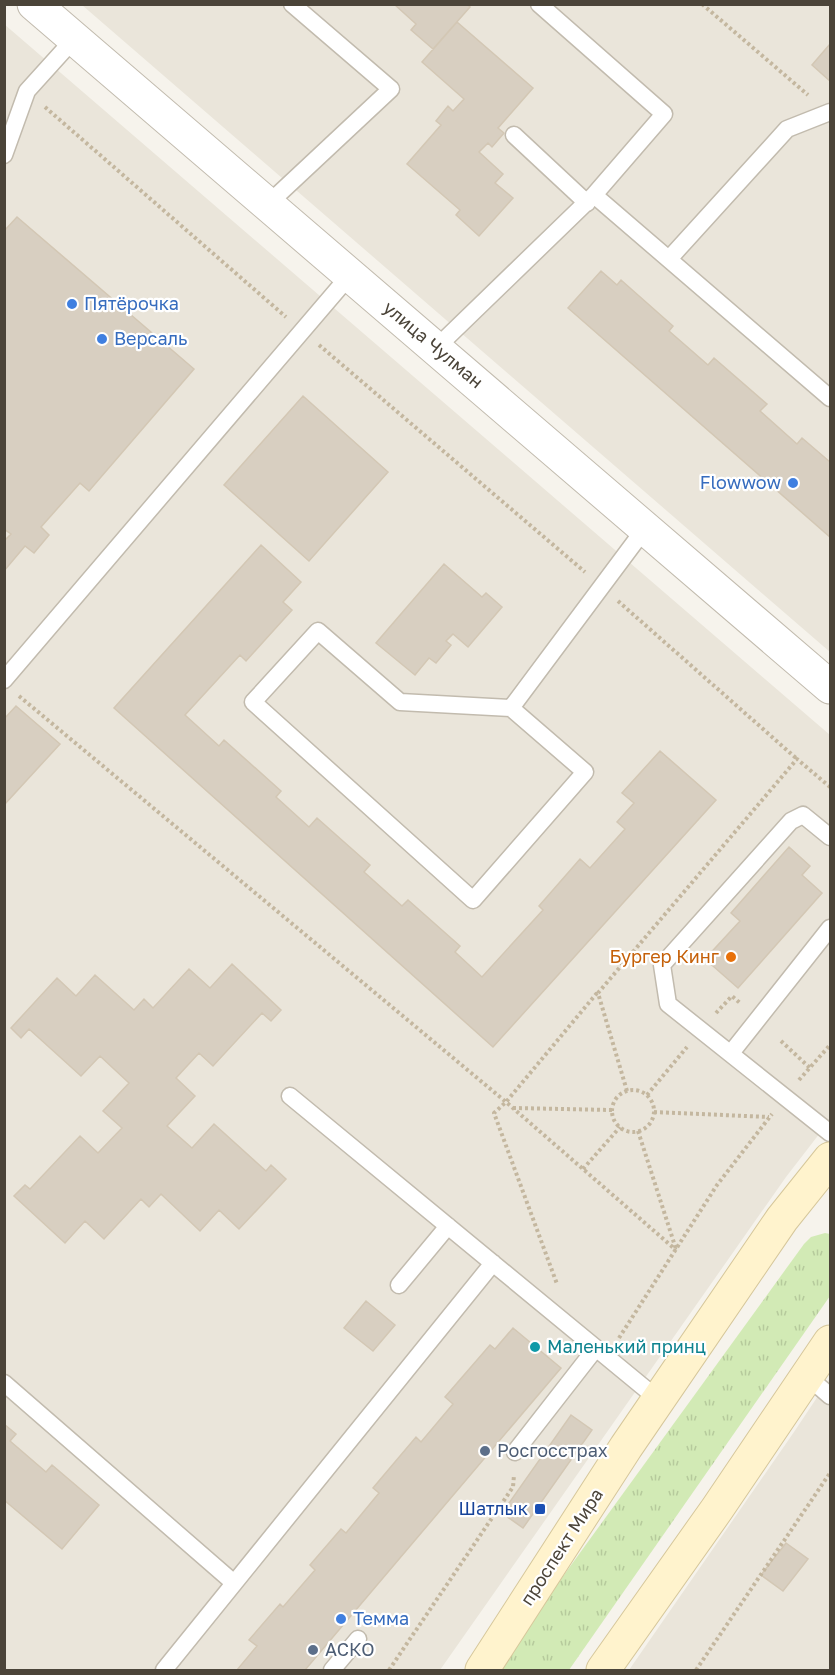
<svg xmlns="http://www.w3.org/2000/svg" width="835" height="1675" viewBox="0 0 835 1675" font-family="'Golos Text',sans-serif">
	<defs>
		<pattern id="grass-tufts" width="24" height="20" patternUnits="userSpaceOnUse" patternTransform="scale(1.5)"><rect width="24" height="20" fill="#d2eab5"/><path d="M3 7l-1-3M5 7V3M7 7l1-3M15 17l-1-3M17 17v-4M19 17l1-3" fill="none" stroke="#b6ca9c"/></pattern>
	</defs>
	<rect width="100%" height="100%" fill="#f6f3ec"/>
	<path fill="#eae5da" d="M82,5H830V652Z
		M4,24L830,735V1120L786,1177L440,1670H5Z
		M830,1378V1670H629L794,1432Z"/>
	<path fill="url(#grass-tufts)" d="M825,1233L830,1234V1296L569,1670H495L804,1244L811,1237Z"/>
	<path fill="#d8cfc1" stroke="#d3c7b4" stroke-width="1.5" d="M394,4H467L470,7L433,49L411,30L416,24Z
		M457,22L533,88L498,128L504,133L492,147L488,143L479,152L503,174L495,183L513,198L479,236L456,215L460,210L407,164L441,125L436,121L448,106L453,111L464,99L422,62Z
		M830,44V81L812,65Z
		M17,217L194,369L89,491L80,483L41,527L49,535L34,553L25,546L4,571V541L11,534L4,529V231Z
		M601,271L617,285L621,280L673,326L669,331L708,365L714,358L767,404L760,411L797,444L802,438L830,462V537L568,308Z
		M303,396L388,472L309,561L224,485Z
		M261,545L301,582L283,602L292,610L246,661L240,655L185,715L219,746L224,740L281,791L276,797L309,827L317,818L370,865L364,872L402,906L408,900L460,946L455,952L482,977L543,910L539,906L580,859L590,868L625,829L617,822L634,803L622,793L660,751L716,800L493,1047L114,708Z
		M444,564L482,597L486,593L502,607L468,647L453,634L446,641L451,645L436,663L429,658L415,675L376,643Z
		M16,706L60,744L4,805V719Z
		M789,847L810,866L802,875L822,893L738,988L705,959L740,921L731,913Z
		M232,964L281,1010L271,1021L262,1013L213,1066L199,1053L176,1078L195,1096L167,1126L192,1148L214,1124L266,1171L271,1165L286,1179L239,1229L219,1210L200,1231L161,1194L149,1207L141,1199L104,1239L85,1221L65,1243L14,1196L25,1185L30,1189L80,1136L98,1153L122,1128L103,1111L129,1083L100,1056L81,1076L29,1029L21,1038L11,1028L57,978L76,996L95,975L134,1010L144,999L153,1008L189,969L210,988Z
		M366,1301L395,1325L373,1351L344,1328Z
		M513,1328L561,1368L305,1670H237L257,1646L249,1640L280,1604L283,1607L315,1570L310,1565L341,1529L346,1533L379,1493L373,1488L416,1437L421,1442L453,1404L445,1397L490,1345L495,1349Z
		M571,1415L592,1430L523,1528L502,1513Z
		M4,1424L16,1434L10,1441L46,1472L52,1465L99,1505L62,1549L4,1500Z
		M786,1543L808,1559L783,1591L761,1575Z"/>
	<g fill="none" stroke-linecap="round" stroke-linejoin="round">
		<g stroke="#c2bbae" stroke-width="19">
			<path id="service" d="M539,4L664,114L594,195
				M514,135L587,203
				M4,155L27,91L74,39
				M268,204L391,89L292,4
				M669,259L787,129L830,112
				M436,348L594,195L830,398
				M4,680L350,275
				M511,708L400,702L318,631L253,702L473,900L585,772L511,708L646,527
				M830,837L803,815L791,821L662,965L668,1004L830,1133
				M731,1053L830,928
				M290,1096L659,1400
				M399,1285L448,1226
				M807,1376L830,1396
				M4,1383L234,1583
				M515,1452L596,1348
				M164,1670L493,1263
				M332,1670L358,1639"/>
		</g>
		<g stroke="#c2bbae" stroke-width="35">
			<path id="minor" d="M34,4L830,687"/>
		</g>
		<g stroke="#d6c79b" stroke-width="35">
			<path id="secondary" d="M482,1670L626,1447L782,1219L830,1159
				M603,1670L717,1509L830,1342"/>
		</g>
		<path stroke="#c4b79f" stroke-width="4" stroke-dasharray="3 3" stroke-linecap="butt" d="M702,4L808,95
			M45,107L286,317
			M319,345L585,572
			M618,601L797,759
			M19,696L506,1102L494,1113L557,1284
			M597,993L506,1102L676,1250
			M716,1013L732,996L740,1003
			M781,1041L810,1068
			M799,1080L830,1045
			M612 1111a21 21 0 1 1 42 0a21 21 0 1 1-42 0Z
			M627,1091L598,993L797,759L830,787
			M647,1095L687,1047
			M513,1108L612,1110
			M654,1112L769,1117
			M638,1131L676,1249
			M583,1169L620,1127
			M619,1338L717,1185L772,1114
			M389,1670L513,1487L514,1475
			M696,1670L830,1473"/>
		<use href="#service" stroke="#fff" stroke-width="16"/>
		<use href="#minor" stroke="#fff" stroke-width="33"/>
		<use href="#secondary" stroke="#fff3cd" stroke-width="33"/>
	</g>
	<g fill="#3f7fe0" stroke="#fff" stroke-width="2">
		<circle cx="72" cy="304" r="6"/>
		<circle cx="102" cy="339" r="6"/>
		<circle cx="793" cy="483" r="6"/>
		<circle cx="341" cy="1619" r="6"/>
	</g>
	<circle fill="#e8710a" stroke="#fff" stroke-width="2" cx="731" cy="957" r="6"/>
	<circle fill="#0f9aa8" stroke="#fff" stroke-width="2" cx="535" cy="1347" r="6"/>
	<g fill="#5c6f8a" stroke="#fff" stroke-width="2">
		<circle cx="485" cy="1451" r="6"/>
		<circle cx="313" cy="1650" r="6"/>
	</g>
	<rect fill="#1a4fb4" stroke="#fff" stroke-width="2" x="534" y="1503" width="12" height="12" rx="3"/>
	<g text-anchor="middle" stroke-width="4.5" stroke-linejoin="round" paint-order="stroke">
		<g font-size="18" fill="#366cbe" stroke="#fff" text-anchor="start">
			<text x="84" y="310">Пятёрочка</text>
			<text x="114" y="345">Версаль</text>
			<text x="781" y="489" text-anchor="end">Flowwow</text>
			<text x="353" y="1625">Темма</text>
		</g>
		<g font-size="18" fill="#4b4439" stroke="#fff">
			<text transform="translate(433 345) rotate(40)" y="6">улица Чулман</text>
			<text transform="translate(562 1547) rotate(-57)" y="6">проспект Мира</text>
		</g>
		<g font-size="18" fill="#c56008" stroke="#fff" text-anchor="end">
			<text x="719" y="963">Бургер Кинг</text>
		</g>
		<g font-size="18" fill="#0d838f" stroke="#fff" text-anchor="start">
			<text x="547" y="1353">Маленький принц</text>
		</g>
		<g font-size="18" fill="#4e5e75" stroke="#fff" text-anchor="start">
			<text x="497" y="1457">Росгосстрах</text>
			<text x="325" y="1656">АСКО</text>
		</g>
		<g font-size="18" fill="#164399" stroke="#fff" text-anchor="end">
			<text x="528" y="1515">Шатлык</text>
		</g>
	</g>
	<rect width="835" height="1675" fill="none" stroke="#4b4439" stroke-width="12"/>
</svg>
